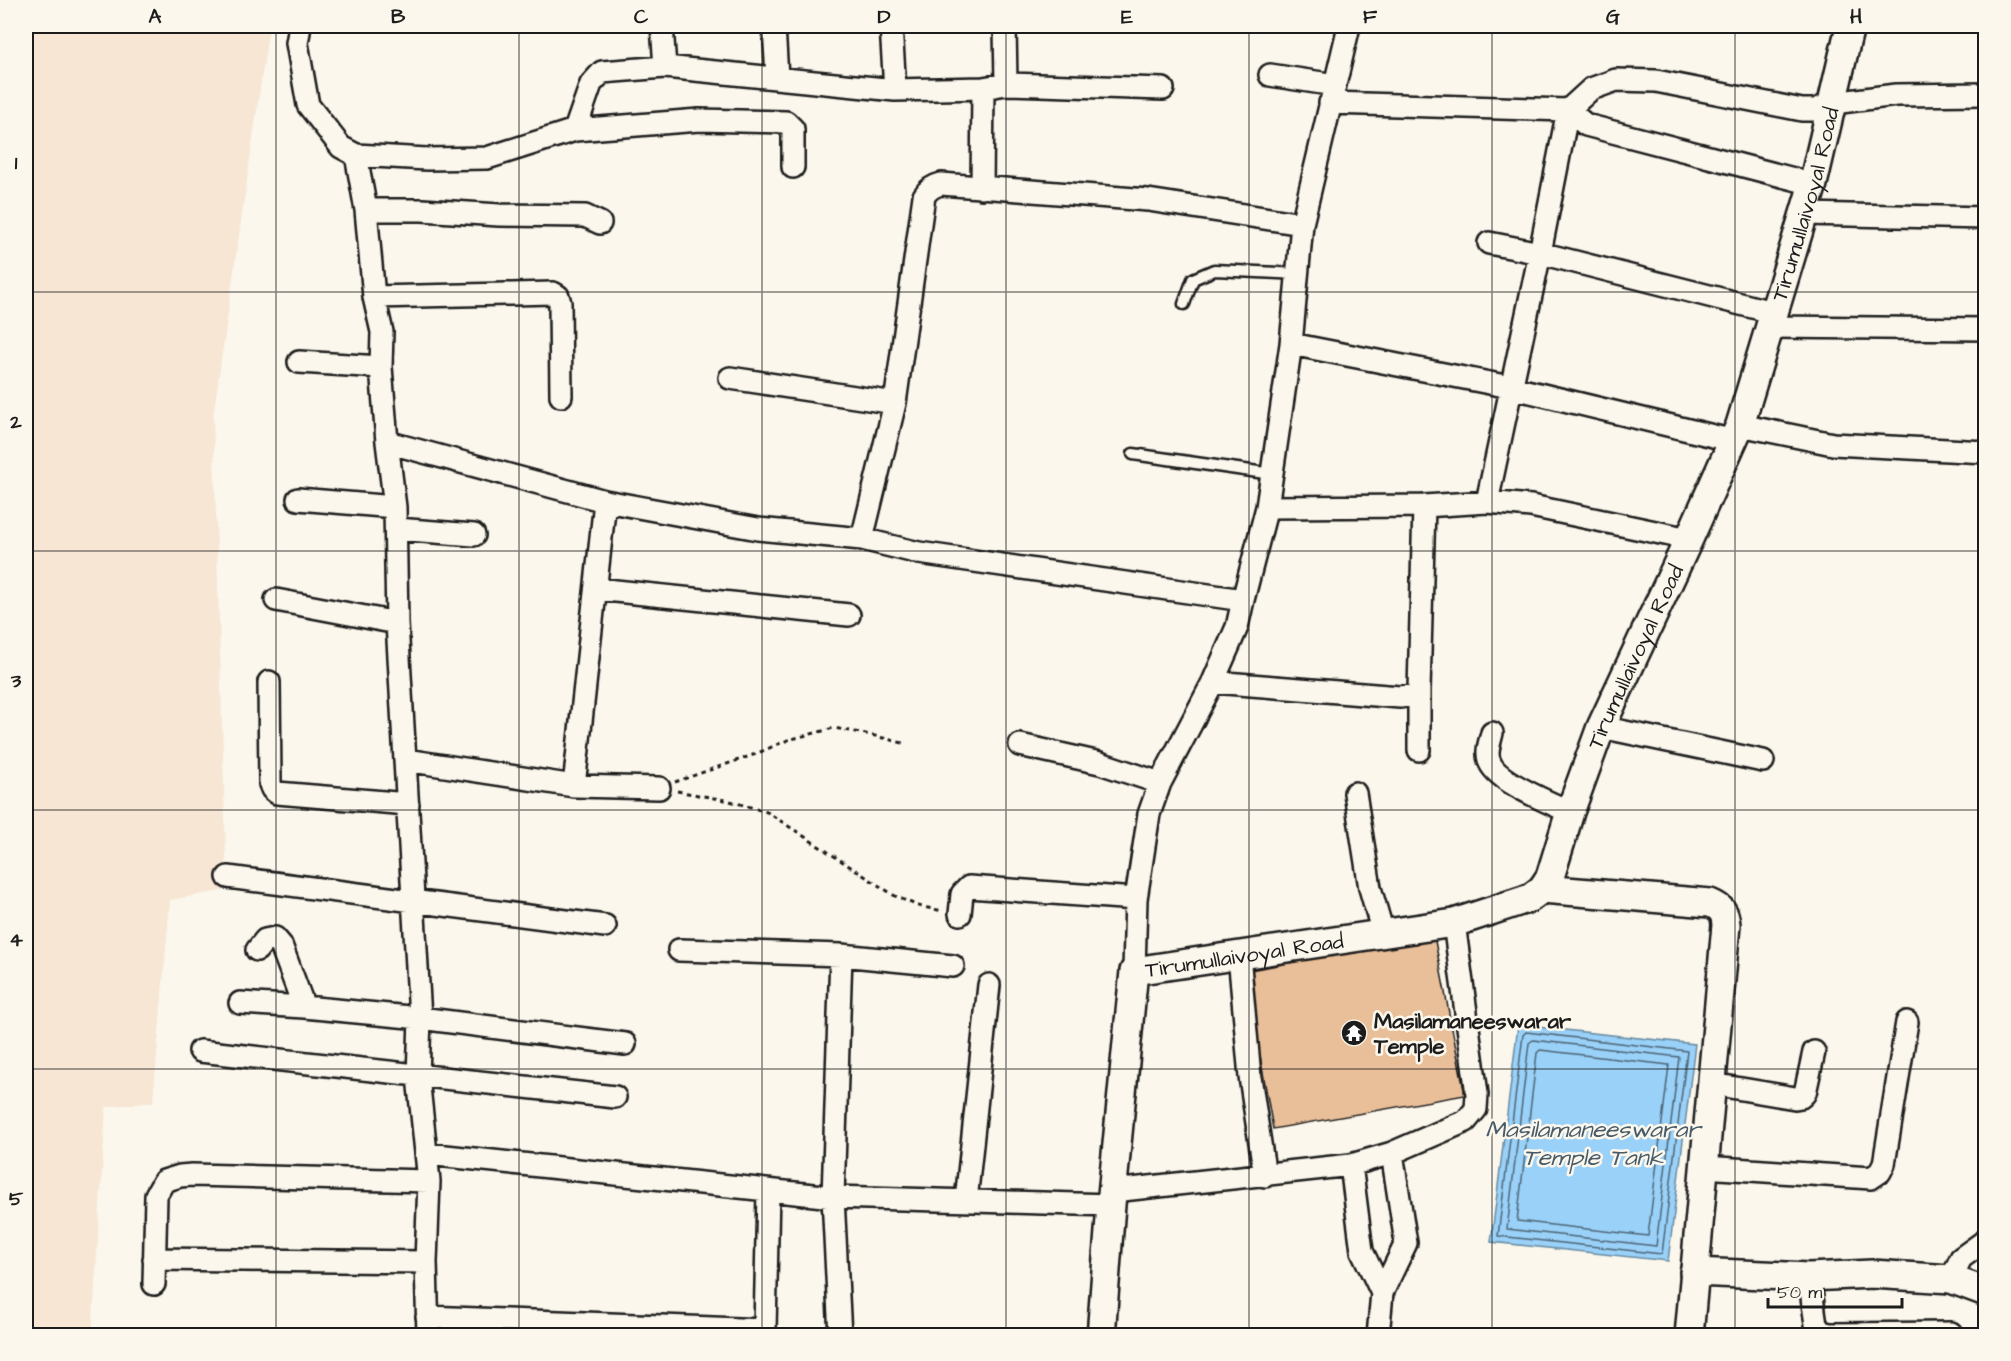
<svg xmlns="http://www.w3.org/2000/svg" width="2011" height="1361" viewBox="0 0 2011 1361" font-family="'Architects Daughter',sans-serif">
	<rect width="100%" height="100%" fill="#fbf7ec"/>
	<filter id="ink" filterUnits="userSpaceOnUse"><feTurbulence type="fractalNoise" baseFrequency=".0167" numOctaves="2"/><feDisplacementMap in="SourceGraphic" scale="12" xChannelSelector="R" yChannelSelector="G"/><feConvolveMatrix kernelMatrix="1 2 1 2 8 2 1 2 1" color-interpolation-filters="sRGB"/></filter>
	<g filter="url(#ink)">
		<path fill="#f6e6d3" d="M26,26H269L213,417L227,890L170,900L153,1102L106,1107L92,1335H26Z"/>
		<path fill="#99d1f8" stroke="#6789a0" stroke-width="1.5" d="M1518,1025L1695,1044L1668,1261L1491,1242Z"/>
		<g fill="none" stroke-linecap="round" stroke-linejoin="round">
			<path stroke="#4e6474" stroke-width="1.5" d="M1526,1032L1687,1051L1662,1254L1498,1236L1523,1035Z
				M1533,1040L1679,1057L1656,1246L1507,1229L1529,1043Z
				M1540,1050L1669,1065L1648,1236L1517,1221L1537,1053Z"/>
		</g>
		<path fill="#e9bf99" stroke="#1c1c1c" stroke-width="1.5" d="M1434,936L1465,1095L1273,1129L1245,971Z"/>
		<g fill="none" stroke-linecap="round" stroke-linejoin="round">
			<g stroke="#1c1c1c" stroke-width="15">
				<path id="service" d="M1184,304L1193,279L1214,270L1299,274
					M1133,454L1272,474"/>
			</g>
			<g stroke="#1c1c1c" stroke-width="26">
				<path id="minor" d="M300,26L297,43L308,105L341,147L356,155L366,210L374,297L382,332L381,367L387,442L395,507L397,623L420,1018L418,1077L429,1181L426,1262L428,1336
					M662,26L665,67L895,90L983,88L1006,84L1005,26
					M774,26L777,77
					M891,26L895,90
					M1270,75L1335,85
					M1006,84L1163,89
					M1330,103L1568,110L1586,125L1813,184
					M575,130L591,84L602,72L665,67
					M356,155L427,159L487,158L575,130L699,120L786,122L793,129V167
					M982,188L983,88
					M366,210H422L499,215L585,216L600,223
					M1804,214L1986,218
					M1302,224L1349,26
					M1489,243L1540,253L1568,110L1591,89L1616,80L1656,81L1802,110H1815L1833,103L1896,95L1986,94
					M374,297L553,293L558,296L560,303L561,396
					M1771,327L1986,329
					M1291,344L1510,387L1734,441
					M299,362L381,367
					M730,378L895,403L924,196C928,189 933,186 941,184L1148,200L1302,224L1291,344L1267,507L1424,506
					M1740,425L1833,444L1986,452
					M387,442L605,501L758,529L862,539L919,553L1243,600L1267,507
					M298,499L395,507
					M1487,502L1540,253L1776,313
					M396,529L474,535
					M862,539L895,403
					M596,589L849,615
					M276,600L397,623
					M269,682L270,784L272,789L277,793L408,804
					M1213,682L1237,627L1243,600
					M1601,727L1763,761
					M1492,733C1490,742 1486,751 1489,760C1494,781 1551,803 1570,812
					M1020,745L1100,763L1160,783
					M1419,750V690L1424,506L1487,502L1531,506L1689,539
					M406,760L574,786L659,788
					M574,786L605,501
					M1355,793L1370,888L1383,933
					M228,877L605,926
					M960,914L962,894L969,887L1136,899
					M257,950L265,940L275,938L281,945L304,1007L420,1018L625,1044
					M679,950L841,955L953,966
					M841,955L833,1197L1111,1205
					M1239,955L1250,1077L1265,1176
					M1134,971L1136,899L1149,814L1160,783L1213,682L1400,697L1414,695L1419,690
					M240,1003L304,1007
					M200,1051L615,1097
					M1712,1084L1795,1098L1801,1097L1805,1093L1814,1052
					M1392,1153L1466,1121L1476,1109L1477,1094L1454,923
					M427,1154L833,1197L840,1336
					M1351,1165L1362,1251L1382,1293
					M1704,1167L1871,1178L1880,1172L1884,1164L1907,1022
					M1113,1191L1351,1165L1392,1153L1406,1243L1382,1293L1378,1336
					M966,1201L989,985
					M154,1259L426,1262
					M1809,1277L1816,1324L1821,1332L1830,1334L1951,1333
					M1951,1279L1961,1258L1986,1240
					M154,1284L156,1195L164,1181L180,1176L192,1175L429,1181
					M427,1317L765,1330L768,1191"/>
			</g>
			<g stroke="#1c1c1c" stroke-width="32">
				<g id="tertiary">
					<path d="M1542,889L1710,903C1722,908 1725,912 1726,925L1689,1336"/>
					<path d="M1694,1272L1809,1277L1872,1274L1951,1279L1986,1292"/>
					<path id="s1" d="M1101,1336L1111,1205L1134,971L1454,923L1530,898L1542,889L1550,877L1570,812L1601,727L1689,539L1740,425L1813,184L1850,26"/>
				</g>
			</g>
			<path stroke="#1c1c1c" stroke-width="3" stroke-dasharray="4.5 4.5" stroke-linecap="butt" d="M675,782L753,755L788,740L834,728L871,735L907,744
				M677,791L730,801L767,812L895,896L918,906L943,911"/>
			<use href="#service" stroke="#fbf7ec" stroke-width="10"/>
			<use href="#minor" stroke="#fbf7ec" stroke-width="21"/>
			<use href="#tertiary" stroke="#fbf7ec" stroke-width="27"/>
		</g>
	</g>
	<path fill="none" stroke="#1c1c1c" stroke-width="1.5" stroke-opacity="0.55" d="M276,26V1336M519,26V1336M762,26V1336M1006,26V1336M1249,26V1336M1492,26V1336M1735,26V1336M26,292H1986M26,551H1986M26,810H1986M26,1069H1986"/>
	<defs>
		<g id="temple-disc" transform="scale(1.35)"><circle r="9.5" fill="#1c1c1c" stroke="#fbf7ec"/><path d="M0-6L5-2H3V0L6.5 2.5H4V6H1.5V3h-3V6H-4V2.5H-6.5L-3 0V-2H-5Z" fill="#fff"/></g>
	</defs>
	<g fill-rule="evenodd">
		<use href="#temple-disc" x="1354" y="1033"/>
	</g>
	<g text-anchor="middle" stroke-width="5" stroke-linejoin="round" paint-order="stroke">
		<g font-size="22" fill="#1c1c1c" stroke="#fbf7ec">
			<text dy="8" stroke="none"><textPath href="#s1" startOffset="1521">Tirumullaivoyal Road</textPath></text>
			<text dy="8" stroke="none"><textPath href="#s1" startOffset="1036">Tirumullaivoyal Road</textPath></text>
			<text dy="8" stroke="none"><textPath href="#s1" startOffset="478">Tirumullaivoyal Road</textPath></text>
		</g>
		<g font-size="22" font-weight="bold" fill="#1c1c1c" stroke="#fbf7ec" text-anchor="start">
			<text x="1374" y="1028">Masilamaneeswarar<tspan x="1374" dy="25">Temple</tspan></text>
		</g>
		<g font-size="24" font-style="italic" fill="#485b69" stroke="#fbf7ec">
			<text x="1593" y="1137">Masilamaneeswarar<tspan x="1593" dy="28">Temple Tank</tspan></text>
		</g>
	</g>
	<rect width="2011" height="1361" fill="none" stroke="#fbf7ec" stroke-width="66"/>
	<path d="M1768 1298v9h134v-9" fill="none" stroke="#1c1c1c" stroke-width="3"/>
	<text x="1777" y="1298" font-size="18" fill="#1c1c1c" stroke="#fbf7ec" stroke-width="4.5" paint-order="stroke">50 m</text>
	<rect x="33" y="33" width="1945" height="1295" fill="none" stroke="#1c1c1c" stroke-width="2"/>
	<g font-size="20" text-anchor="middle" font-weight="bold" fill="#1c1c1c">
		<text x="155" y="23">A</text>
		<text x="398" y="23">B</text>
		<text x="641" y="23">C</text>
		<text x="884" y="23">D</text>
		<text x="1127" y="23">E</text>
		<text x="1370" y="23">F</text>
		<text x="1613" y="23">G</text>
		<text x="1856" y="23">H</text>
		<text x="16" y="169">1</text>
		<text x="16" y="428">2</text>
		<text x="16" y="687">3</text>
		<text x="16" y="946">4</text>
		<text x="16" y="1205">5</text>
	</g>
</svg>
